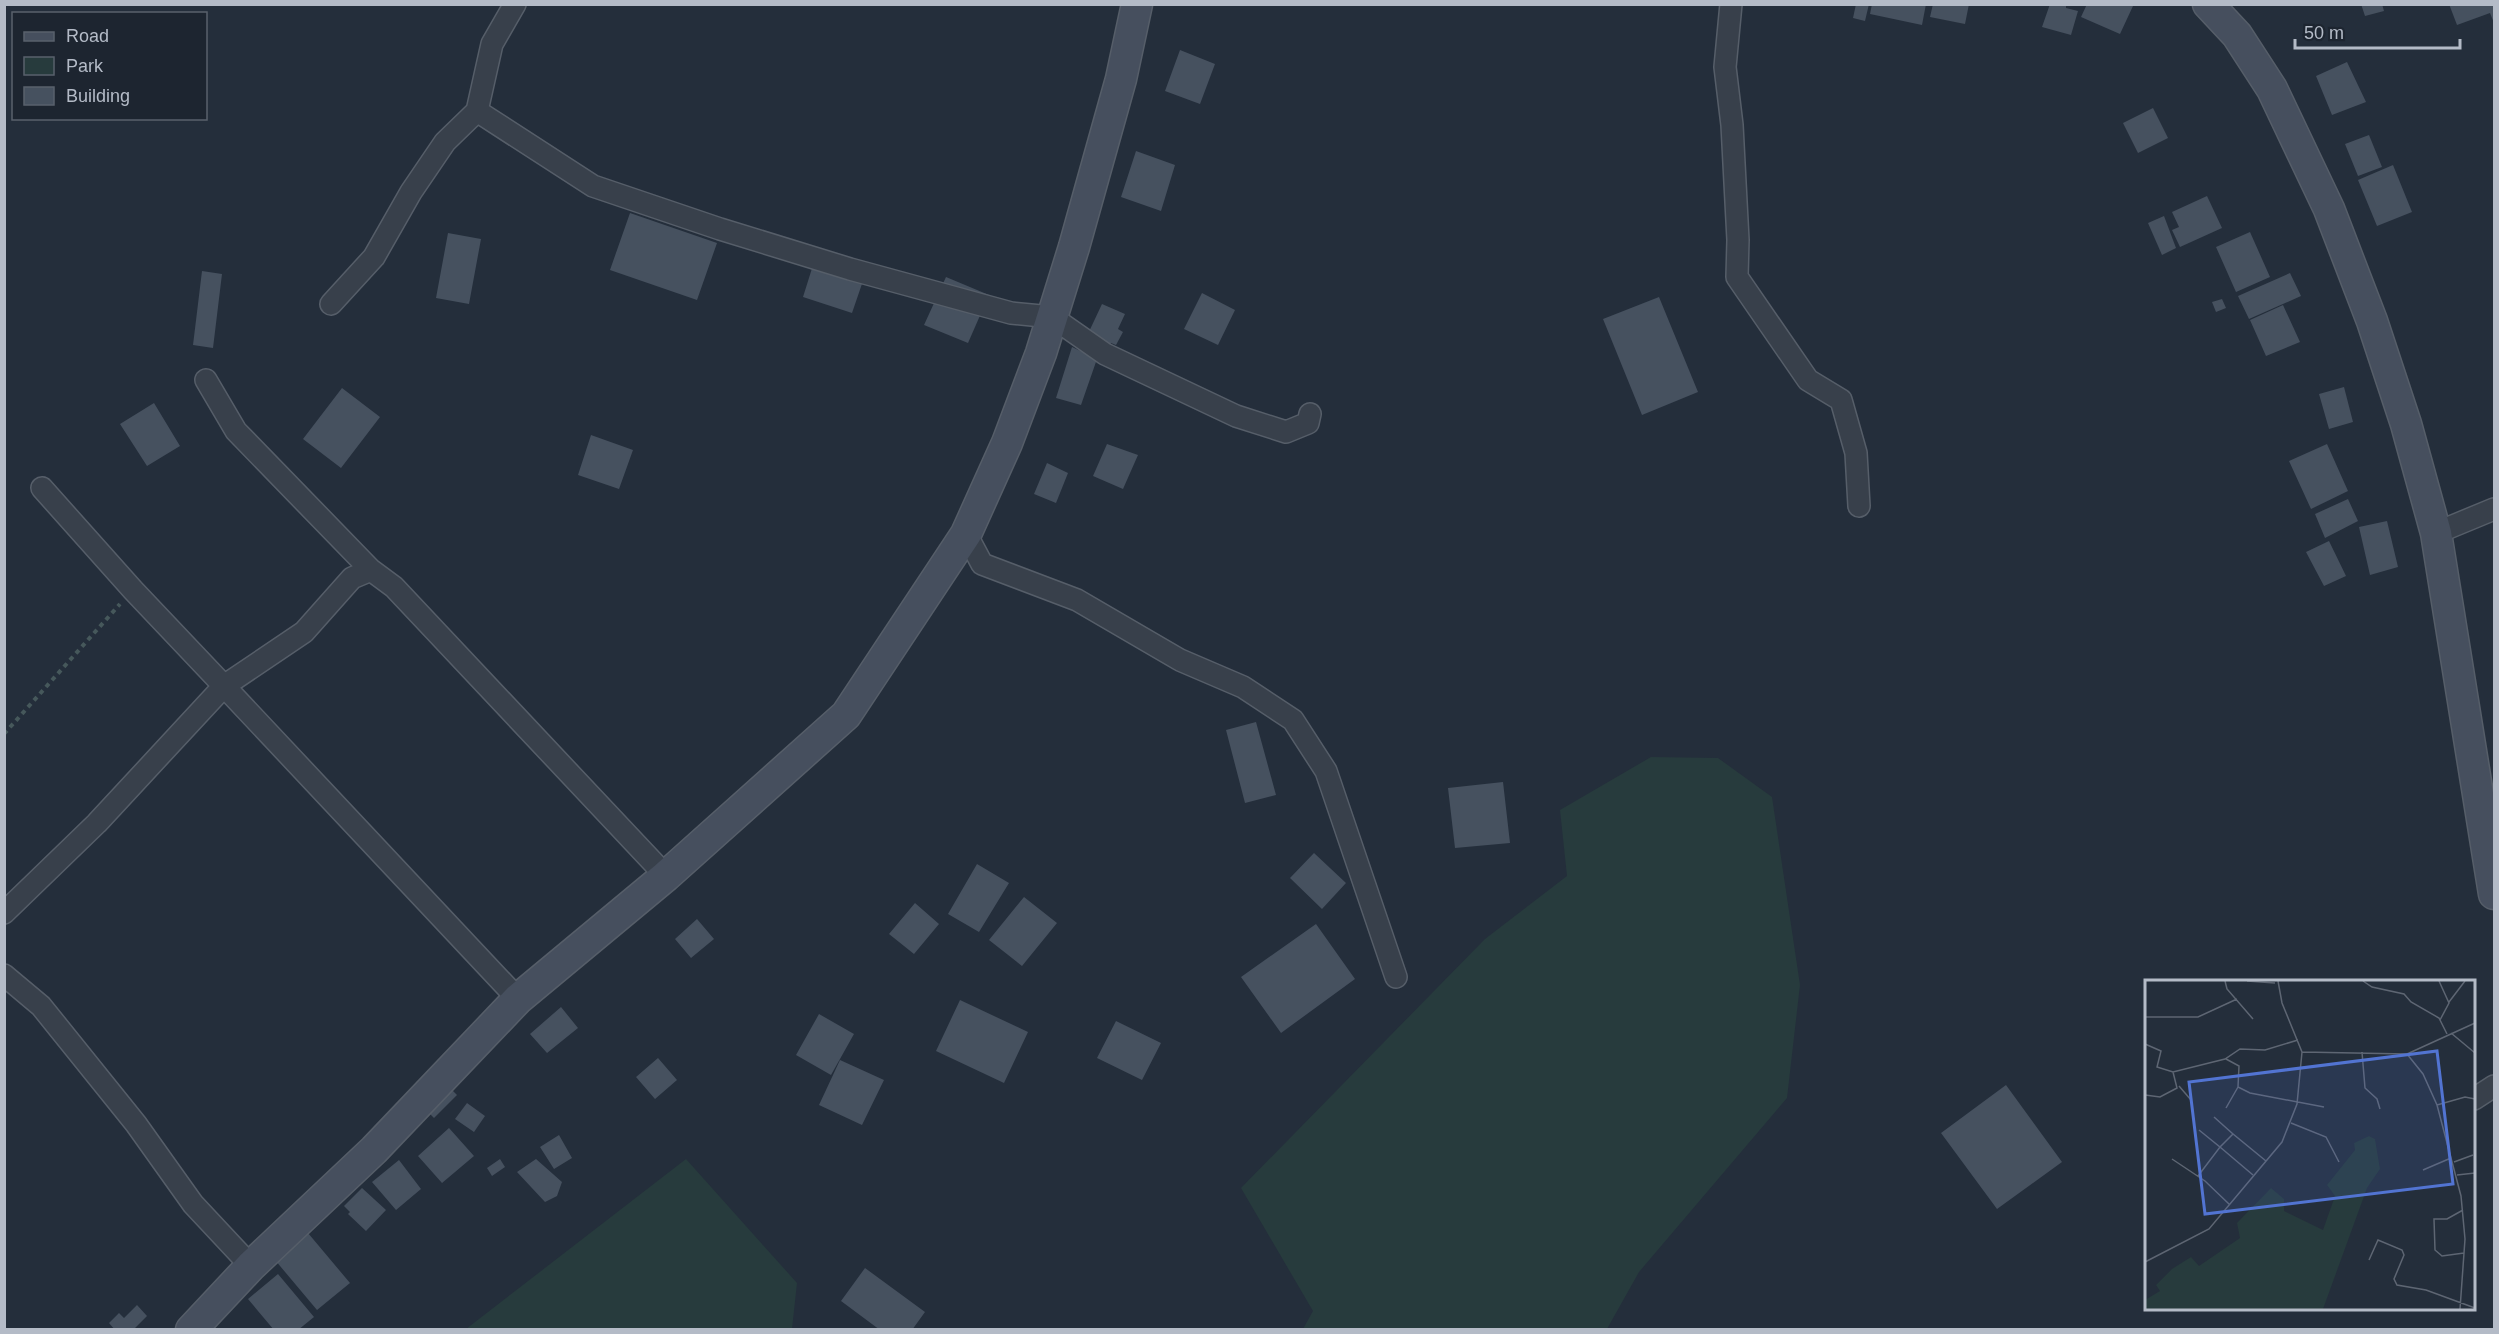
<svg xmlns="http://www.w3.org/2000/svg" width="2499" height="1334" viewBox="0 0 2499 1334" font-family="Helvetica,sans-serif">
	<rect width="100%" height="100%" fill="#242e3b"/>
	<path fill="#273b3d" d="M1651,757L1718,758L1772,797L1800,985L1787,1098L1639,1272L1607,1329H1303L1313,1311L1241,1188L1485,939L1567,876L1560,810Z
		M686,1159L797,1283L792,1329H466Z"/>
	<path fill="#46515f" d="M1856,4H1869L1865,21L1853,18Z
		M1872,4H1926L1922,25L1870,14Z
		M1933,4H1969L1965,24L1930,17Z
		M2050,4H2066V8L2078,11L2071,35L2042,27Z
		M2087,4H2130L2133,6L2120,34L2081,17Z
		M2361,4H2382L2384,11L2365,16Z
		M2449,4L2494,5V23L2490,13L2457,25Z
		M1180,50L1215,64L1200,104L1165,91Z
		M2347,62L2366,102L2332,115L2316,76Z
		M2153,108L2168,138L2138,153L2123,123Z
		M2369,135L2382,167L2358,176L2345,144Z
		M1136,151L1175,165L1161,211L1121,197Z
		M2393,165L2412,212L2377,226L2358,180Z
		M2207,196L2222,228L2180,247L2172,230L2179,227L2172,212Z
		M630,213L717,243L697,300L610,270Z
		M2164,216L2176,248L2162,255L2148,223Z
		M2250,232L2270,277L2236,292L2216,247Z
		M448,233L481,239L469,304L436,298Z
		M814,262L864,278L852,313L803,297Z
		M202,271L222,274L213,348L193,345Z
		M2290,273L2301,296L2249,319L2238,296Z
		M946,277L989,295L968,343L924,325Z
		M1202,293L1235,310L1218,345L1184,329Z
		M1659,297L1698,392L1642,415L1603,319Z
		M2222,299L2226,308L2216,312L2212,302Z
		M1102,304L1125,314L1118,329L1123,332L1116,345L1111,343L1108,348L1086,338Z
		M2283,305L2300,342L2266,356L2250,320Z
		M1072,347L1097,359L1081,405L1056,398Z
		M2344,387L2353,422L2329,429L2319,394Z
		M342,388L380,417L341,468L303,439Z
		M154,403L180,446L147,466L120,424Z
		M591,435L633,450L619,489L578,475Z
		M1107,444L1138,455L1123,489L1093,476Z
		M2327,444L2348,491L2311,509L2289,461Z
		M1047,463L1068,473L1056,503L1034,494Z
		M2348,499L2358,521L2325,538L2315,514Z
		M2387,521L2398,567L2370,575L2359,527Z
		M2329,541L2346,576L2324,586L2306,552Z
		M1256,722L1276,795L1245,803L1226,730Z
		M1503,782L1510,843L1455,848L1448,788Z
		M1314,853L1346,883L1322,909L1290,878Z
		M977,864L1009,883L979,932L948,914Z
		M1024,897L1057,923L1022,966L989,940Z
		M915,903L939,924L914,954L889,934Z
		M697,919L714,939L691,958L675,939Z
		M1316,924L1355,979L1281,1033L1241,977Z
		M960,1000L1028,1032L1004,1083L936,1051Z
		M561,1007L578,1028L547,1053L530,1034Z
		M819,1014L854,1034L831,1075L796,1055Z
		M1116,1021L1161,1043L1142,1080L1097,1058Z
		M658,1058L677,1080L655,1099L636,1077Z
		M840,1060L884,1080L862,1125L819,1105Z
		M439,1077L457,1095L434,1118L416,1100Z
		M2006,1085L2062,1162L1997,1209L1941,1133Z
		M467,1103L485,1116L474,1132L455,1119Z
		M449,1128L474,1156L442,1183L418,1156Z
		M559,1135L572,1158L554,1169L540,1147Z
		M500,1159L505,1167L492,1176L487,1168Z
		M536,1159L562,1182L557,1196L545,1202L517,1172Z
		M399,1160L421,1189L396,1210L372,1182Z
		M362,1188L386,1210L366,1231L348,1214L350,1212L344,1206Z
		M308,1233L350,1283L317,1310L275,1260Z
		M865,1268L925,1312L912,1330H880L841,1301Z
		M278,1274L314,1317L298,1330H274L248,1299Z
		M137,1305L147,1316L133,1330H115L109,1323L119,1313L124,1318Z"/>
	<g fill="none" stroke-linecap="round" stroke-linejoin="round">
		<g stroke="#565e69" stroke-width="24">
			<path id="street" d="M515,4L492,44L477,111L593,186L720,229L850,269L1011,313L1052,317L1105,354L1236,416L1286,432L1308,423L1310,414
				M1731,4L1725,67L1732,125L1738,240L1737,277L1808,380L1841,400L1856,453L1859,506
				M331,304L374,257L411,192L445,142L477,111
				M206,380L236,431L371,570
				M42,488L133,590L224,686L304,632L352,578L371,570L394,587L666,876
				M2436,533L2494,509
				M966,534L982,564L1077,600L1180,660L1243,687L1293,720L1326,771L1396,977
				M4,913L97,823L224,686L518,999
				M4,975L41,1006L136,1124L193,1204L251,1266
				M2474,1099L2494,1086"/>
		</g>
		<g stroke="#565e69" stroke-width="33">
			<path id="secondary" d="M2208,4L2237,35L2272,89L2329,209L2372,321L2406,424L2436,533L2494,894
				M191,1330L251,1266L374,1150L518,999L666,876L846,715L966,534L1007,443L1041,353L1074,247L1121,79L1137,4"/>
		</g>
		<path stroke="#46585b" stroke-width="4" stroke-dasharray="4.5 4.5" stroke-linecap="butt" d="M4,734L120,604"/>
		<use href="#street" stroke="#38404b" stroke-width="21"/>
		<use href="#secondary" stroke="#464f5e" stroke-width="30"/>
	</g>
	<g transform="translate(2145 980)">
		<rect width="330" height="330" fill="#242e3b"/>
		<path d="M224,156L230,159L235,189L222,208L178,329H0V320L15,311L11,305L27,289L46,277L54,286L95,258L92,243L126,208L139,219V231L178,250L190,216L182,205L210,170L209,163Z" fill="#273b3d"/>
		<path fill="none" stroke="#5e6673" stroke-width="1.5" d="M80,1L82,9L108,39M102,1L130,3M133,1L137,23L157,72L262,74L278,94L292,125L316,216L320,259L315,329M218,1L227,7L259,14L266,22L294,38L302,54M294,1L304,23L295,40M304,22L320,1M0,37H53L92,19M306,53L330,73M0,64L16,71L12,87L28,92L80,79L95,69L120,70L153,60M217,72L220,108L232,119L235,129M262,74L330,43M81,79L94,86L93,107L105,113L179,127M34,106L46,120M0,115L15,117L32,108L28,92M292,125L320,117L330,119M81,128L93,107M69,137L88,154M146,143L181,157L194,182M54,150L75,167L88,154L121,181M27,179L60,201L84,224M309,182L328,175M278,190L306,178M312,195L330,193M53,196L75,167L108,195M318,230L302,239H289L290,270L297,276L319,273M224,280L233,260L257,270L259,275L249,299L252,305L281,310L330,328M0,282L64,249L137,162L152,124L157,72"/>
		<path fill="#5274d2" fill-opacity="0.15" stroke="#5274d2" stroke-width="3" d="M292,71L308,204L60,234L44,102Z"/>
		<rect width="330" height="330" fill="none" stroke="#b4bbc7" stroke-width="3"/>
	</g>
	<rect width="2499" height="1334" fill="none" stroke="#b4bbc7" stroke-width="12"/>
	<rect x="12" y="12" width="195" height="108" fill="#1d2530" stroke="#59616c" stroke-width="1.5"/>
	<rect x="24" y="32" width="30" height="9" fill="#464f5e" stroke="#59616c" stroke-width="1.5"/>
	<text x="66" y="42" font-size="18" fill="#b4bbc7">Road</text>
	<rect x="24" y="57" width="30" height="18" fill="#273b3d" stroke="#59616c" stroke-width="1.5"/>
	<text x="66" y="72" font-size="18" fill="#b4bbc7">Park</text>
	<rect x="24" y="87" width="30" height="18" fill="#46515f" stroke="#59616c" stroke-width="1.5"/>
	<text x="66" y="102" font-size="18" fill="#b4bbc7">Building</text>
	<path d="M2295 39v9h165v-9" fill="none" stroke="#b4bbc7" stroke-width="3"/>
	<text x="2304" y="39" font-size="18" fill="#b4bbc7" stroke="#1d2530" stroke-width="4.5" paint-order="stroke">50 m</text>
</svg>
